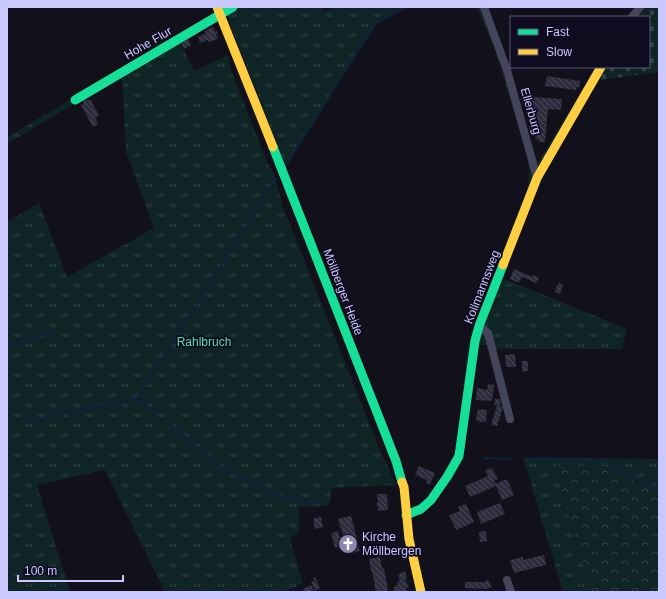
<svg xmlns="http://www.w3.org/2000/svg" width="666" height="599" font-family="Arial,sans-serif">
<style>
.grass{fill:url(#grass-tufts)}
.forest{fill:url(#forest-crowns)}
.cemetery{fill:url(#cemetery-stones)}
.lines{fill:none;stroke-linecap:round;stroke-linejoin:round}
.stream{stroke:#0c223e;stroke-width:2}
.building{fill:url(#building-back-hatch)}
.street{stroke:#44455b;stroke-width:8}
.fast{stroke:#16e098;stroke-width:9}
.slow{stroke:#ffcf43;stroke-width:9}
.labels{text-anchor:middle;stroke-width:3.5;stroke-linejoin:round;paint-order:stroke}
.street-label{font-size:12px;fill:#cbc8ff;stroke:#0e0c1e}
.park-label{font-size:12px;fill:#55deb3;stroke:#0e0c1e}
.poi-label{font-size:12px;fill:#cbc8ff;stroke:#0e0c1e;text-anchor:start}
</style>
<defs>
<pattern id="grass-tufts" width="24" height="20" patternUnits="userSpaceOnUse"><rect width="24" height="20" fill="#0f2424"/><path d="M3 7l-1-3M5 7V3M7 7l1-3M15 17l-1-3M17 17v-4M19 17l1-3" fill="none" stroke="#314245"/></pattern>
<pattern id="forest-crowns" width="20" height="18" patternUnits="userSpaceOnUse"><rect width="20" height="18" fill="#0f2424"/><path d="M2 6a3 3 0 1 1 6 0M12 15a3 3 0 1 1 6 0" fill="none" stroke="#314245"/></pattern>
<pattern id="cemetery-stones" width="16" height="16" patternUnits="userSpaceOnUse"><rect width="16" height="16" fill="#0f2424"/><path d="M2 7V4a2 2 0 0 1 4 0v3zM10 15v-3a2 2 0 0 1 4 0v3z" fill="#314245"/></pattern>
<pattern id="building-back-hatch" width="6" height="6" patternUnits="userSpaceOnUse"><rect width="6" height="6" fill="#2e2d3d"/><path d="M-1 5l2 2M0 0l6 6M5-1l2 2" fill="none" stroke="#4b4a5a"/></pattern>
</defs>
<rect width="100%" height="100%" fill="#12101a"/>
<g class="grass">
<polygon points="225,7 321,7 324,12 332,7 409,7 376,24 286,167 227,16"/>
<polygon points="477,7 485,7 503,51 537,161 539,161 596,67 542,178 502,278 627,329 622,349 490,349 489,344 480,345 462,461 458,470 450,481 455,454 469,341 528,186 529,172 527,155 496,53"/>
<polygon points="212,17 180,42 194,71 228,55 231,70 267,162 274,174 283,207 380,450 396,485 332,488 329,506 298,507 300,530 290,539 303,584 282,592 165,592 105,470 37,485 70,592 7,592 7,222 39,203 67,277 154,228 126,152 122,75 7,144 7,137"/>
<polygon points="523,457 659,459 659,495 605,466 555,466 591,592 563,592"/>
</g>
<polygon class="forest" points="555,466 605,466 659,495 659,592 591,592"/>
<polygon class="cemetery" points="645,7 659,7 659,72 601,80 598,78 605,67 649,67 649,17 636,17"/>
<g class="lines">
<g class="stream">
<polyline points="285,165 376,23 406,7"/>
<polyline points="7,345 54,331"/>
<polyline points="137,398 157,414"/>
<polyline points="166,421 224,469 274,494 300,500 321,503"/>
<polyline points="23,422 137,398 276,179"/>
<polyline points="7,425 10,424"/>
<polyline points="485,458 513,459"/>
<polyline points="529,458 606,462 659,489"/>
</g>
</g>
<g class="building">
<polygon points="212,27 214,28 215,32 217,31 218,34 216,35 218,39 209,42 208,40 200,43 198,37 205,34 205,31"/>
<polygon points="188,39 191,45 184,49 181,43"/>
<polygon points="547,76 580,81 579,88 576,87 576,90 545,86"/>
<polygon points="531,97 562,99 561,110 548,109 545,142 539,142 539,140 535,139 537,125 529,124 530,111 536,112 537,109 529,109"/>
<polygon points="86,99 88,101 90,99 99,115 95,118 98,124 93,127 81,105 84,103 83,101"/>
<polygon points="514,269 532,277 533,275 539,278 536,283 522,277 519,283 510,279"/>
<polygon points="558,283 563,285 560,294 555,292"/>
<polygon points="515,354 516,367 506,367 505,355"/>
<polygon points="522,361 528,361 528,371 522,372"/>
<polygon points="488,384 494,385 492,401 476,400 477,388 487,390"/>
<polygon points="495,399 501,399 500,406 494,405"/>
<polygon points="497,405 503,407 497,426 491,425"/>
<polygon points="478,409 487,410 486,422 476,421"/>
<polygon points="419,466 435,473 430,484 426,483 427,480 415,475"/>
<polygon points="492,468 498,479 494,481 496,484 507,479 514,495 502,500 496,486 470,497 465,486 488,476 485,470"/>
<polygon points="377,494 387,494 388,510 378,511 378,506 376,504 378,502"/>
<polygon points="500,503 505,514 481,524 477,512"/>
<polygon points="466,504 474,522 456,530 449,515 460,511 458,507"/>
<polygon points="351,516 360,551 348,554 345,544 335,548 331,533 338,531 340,539 344,538 338,519"/>
<polygon points="321,517 323,527 315,529 313,519"/>
<polygon points="486,531 487,541 480,542 479,532"/>
<polygon points="544,555 546,565 514,573 510,560 523,557 523,560"/>
<polygon points="380,557 382,569 384,568 388,590 386,592 376,592 372,571 371,571 369,559"/>
<polygon points="405,571 407,578 405,579 409,587 406,588 407,591 395,592 393,590 395,586 398,585 397,582 400,581 398,576 399,574"/>
<polygon points="315,577 320,588 315,591 311,582 315,581 313,578"/>
<polygon points="488,580 492,587 486,589 465,588 465,582 484,582"/>
<polygon points="311,585 314,592 304,592 303,589"/>
</g>
<g class="lines">
<g class="street">
<polyline points="484,7 507,70 537,178"/>
<polyline points="632,17 640,7"/>
<polyline points="479,326 488,333 510,419"/>
<polyline points="507,580 511,592"/>
</g>
<g class="fast">
<polyline points="75,100 233,7"/>
<polyline points="273,147 396,461 402,482"/>
<polyline points="406,515 421,509 431,500 447,477 459,456 475,341 479,326 503,265"/>
</g>
<g class="slow">
<polyline points="217,7 273,147"/>
<polyline points="503,265 537,178 601,67"/>
<polyline points="402,482 404,487 409,539 421,592"/>
</g>
</g>
<defs>
<symbol id="church-disc" viewBox="-11 -11 22 22"><circle r="9.5" fill="#8a88af" stroke="#0e0c1e"/><path d="M-1.2-6h2.4v3.5h3.3v2.4h-3.3V6h-2.4V-.1h-3.3v-2.4h3.3Z" fill="#fff"/></symbol>
</defs>
<g fill-rule="evenodd">
<use href="#church-disc" x="337" y="533" width="22" height="22"/>
</g>
<g class="labels">
<g class="street-label">
<text transform="translate(148 43) rotate(-30)" y="4">Hohe Flur</text>
<text transform="translate(531 111) rotate(74)" y="4">Ellerburg</text>
<text transform="translate(482 287) rotate(-69)" y="4">Kollmannsweg</text>
<text transform="translate(343 292) rotate(69)" y="4">Möllberger Heide</text>
</g>
<g class="park-label">
<text x="204" y="346">Rahlbruch</text>
</g>
<g class="poi-label">
<text x="362" y="541">Kirche<tspan x="362" dy="14">Möllbergen</tspan></text>
</g>
</g>
<rect width="666" height="599" fill="none" stroke="#cbc8ff" stroke-width="16"/>
<rect x="510" y="16" width="140" height="52" fill="#0e0c1e" stroke="#5a5778"/>
<rect x="518" y="29" width="20" height="6" fill="#16e098" stroke="#5a5778"/>
<text x="546" y="36" font-size="12" fill="#cbc8ff">Fast</text>
<rect x="518" y="49" width="20" height="6" fill="#ffcf43" stroke="#5a5778"/>
<text x="546" y="56" font-size="12" fill="#cbc8ff">Slow</text>
<path d="M18 575v6h105v-6" fill="none" stroke="#cbc8ff" stroke-width="2"/>
<text x="24" y="575" font-size="12" fill="#cbc8ff" stroke="#0e0c1e" stroke-width="3" paint-order="stroke">100 m</text>
</svg>
